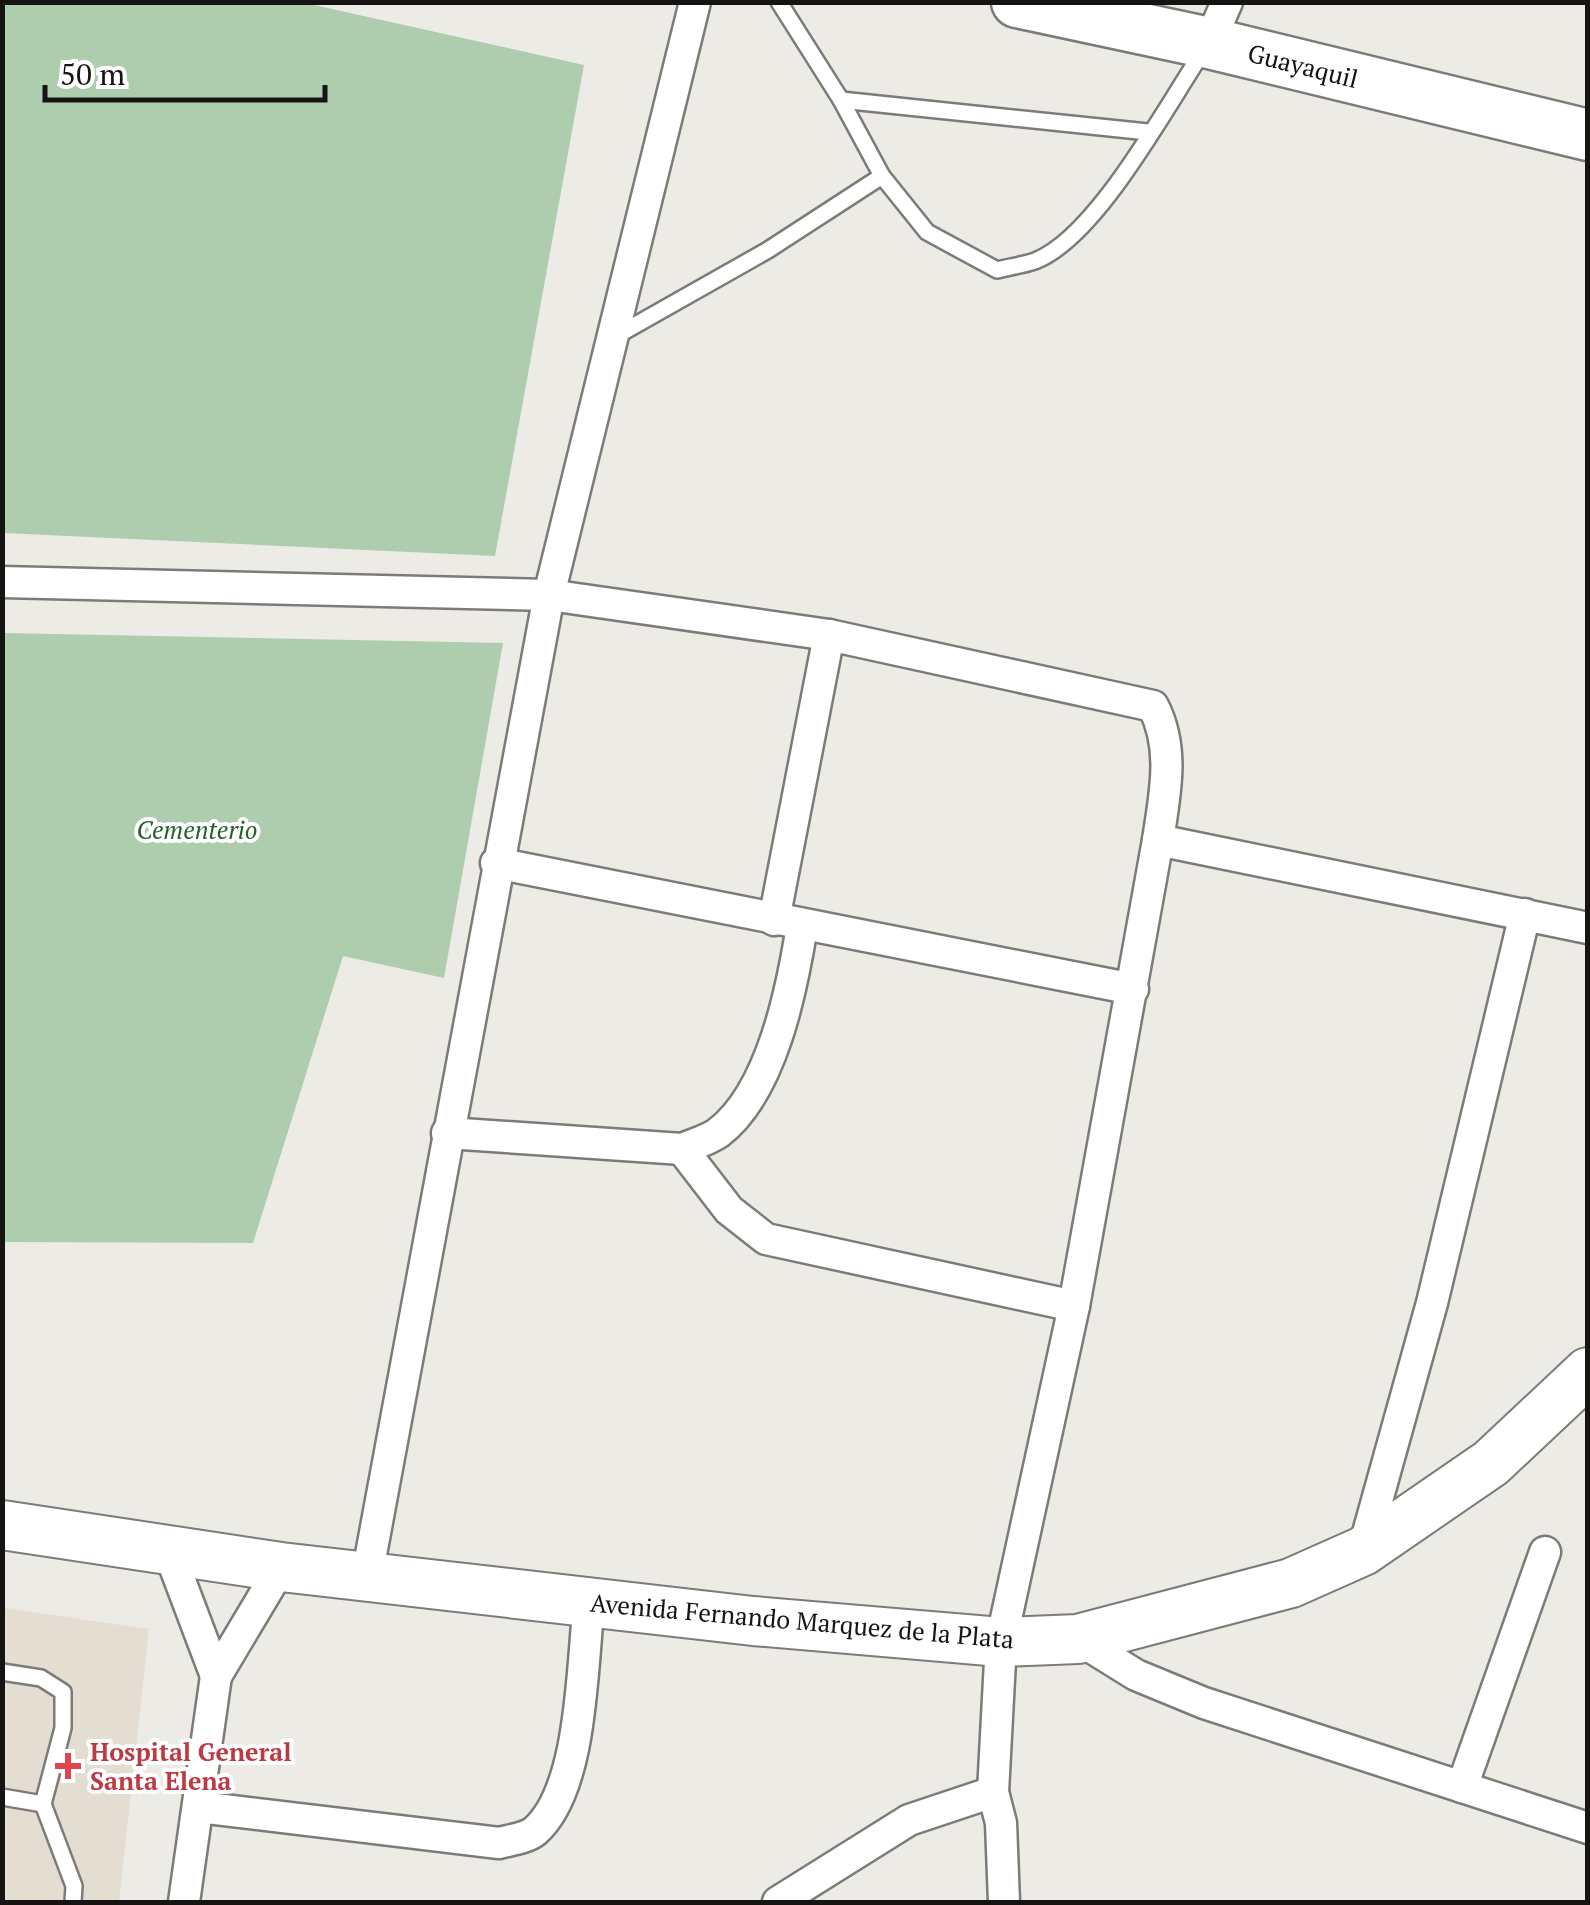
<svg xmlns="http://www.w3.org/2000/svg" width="1590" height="1905" font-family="'PT Serif',serif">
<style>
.built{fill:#e3ded1}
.green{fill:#aeccae}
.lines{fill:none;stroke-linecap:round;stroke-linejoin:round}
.service-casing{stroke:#7d7b77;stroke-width:20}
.minor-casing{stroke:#7d7b77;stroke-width:35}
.primary-casing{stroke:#7d7b77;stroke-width:52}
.trunk-casing{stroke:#7d7b77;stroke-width:55}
.service{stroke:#fff;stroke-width:15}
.minor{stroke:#fff;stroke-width:30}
.primary{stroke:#fff;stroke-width:48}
.trunk{stroke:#fff;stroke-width:50}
.health-dot{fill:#e0444e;stroke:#fff;stroke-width:4}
.labels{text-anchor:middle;stroke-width:8;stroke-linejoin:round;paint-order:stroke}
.street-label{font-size:25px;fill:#151412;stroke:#fff}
.park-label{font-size:25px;font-style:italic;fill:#23632a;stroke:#fff}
.health-label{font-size:25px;font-weight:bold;fill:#be3a42;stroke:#fff;text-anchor:start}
</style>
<rect width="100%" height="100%" fill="#edebe5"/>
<polygon class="built" points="3,1608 149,1629 119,1902 3,1902"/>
<g class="green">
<polygon points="3,2 305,3 584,65 495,556 3,533"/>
<polygon points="3,633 503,643 444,978 343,956 253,1243 3,1242"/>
</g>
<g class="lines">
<defs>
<g id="service">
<path d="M779,2L841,100L882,176L927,232L997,270C1009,267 1023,265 1035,261C1097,237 1166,106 1204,50"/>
<polyline points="841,100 1148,132"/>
<polyline points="616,336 768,250 882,176"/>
<polyline points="2,1672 41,1678 63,1692 63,1728 43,1804 2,1797"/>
<polyline points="43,1804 74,1886 73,1902"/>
</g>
<g id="minor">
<polyline points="1209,43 1227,2"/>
<path d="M2,582L549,595L829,635L1153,706C1175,748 1165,794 1158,840L1074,1306L1001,1642L993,1792L1001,1823L1004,1902"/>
<polyline points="1158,840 1588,928"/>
<polyline points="496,863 1133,989"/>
<polyline points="774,920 829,635"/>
<path d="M447,1133L682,1149C694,1144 708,1140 718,1133C772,1092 792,989 802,926"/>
<polyline points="682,1149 729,1210 766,1239 1074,1306"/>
<polyline points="168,1549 216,1676"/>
<polyline points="1363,1551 1432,1303 1525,914"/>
<polyline points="367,1576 549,595 695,2"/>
<polyline points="1078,1639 1136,1675 1204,1703 1588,1828"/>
<polyline points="1462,1787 1545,1552"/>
<path d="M199,1807L499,1843C510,1840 527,1838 535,1831C583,1789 582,1664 589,1602"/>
<polyline points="184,1902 216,1676 281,1567"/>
<polyline points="778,1902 909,1820 993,1792"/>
</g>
<polyline id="primary" points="2,1525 281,1567 753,1621 1001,1642 1078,1639 1291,1583 1363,1551 1491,1463 1588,1372"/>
<polyline id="trunk" points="1017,2 1209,43 1588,135"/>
</defs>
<use href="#service" class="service-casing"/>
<use href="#minor" class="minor-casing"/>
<use href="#primary" class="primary-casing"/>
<use href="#trunk" class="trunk-casing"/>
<use href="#service" class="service"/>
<use href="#minor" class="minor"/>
<use href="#primary" class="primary"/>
<use href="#trunk" class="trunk"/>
</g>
<path class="health-dot" d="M63 1751h10v10h10v10h-10v10h-10v-10h-10v-10h10z"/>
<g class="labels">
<g class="street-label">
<text transform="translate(1303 66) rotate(14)" y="9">Guayaquil</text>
<text transform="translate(802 1621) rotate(5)" y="9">Avenida Fernando Marquez de la Plata</text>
</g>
<g class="park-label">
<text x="197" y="839">Cementerio</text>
</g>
<g class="health-label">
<text x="90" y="1761">Hospital General<tspan x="90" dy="29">Santa Elena</tspan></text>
</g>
</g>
<rect width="1590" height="1905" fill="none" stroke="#151412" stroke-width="10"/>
<path d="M45 85v15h280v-15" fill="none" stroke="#151412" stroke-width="5"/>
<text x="60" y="85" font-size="30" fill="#151412" stroke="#ffffff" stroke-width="8" paint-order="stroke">50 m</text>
</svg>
